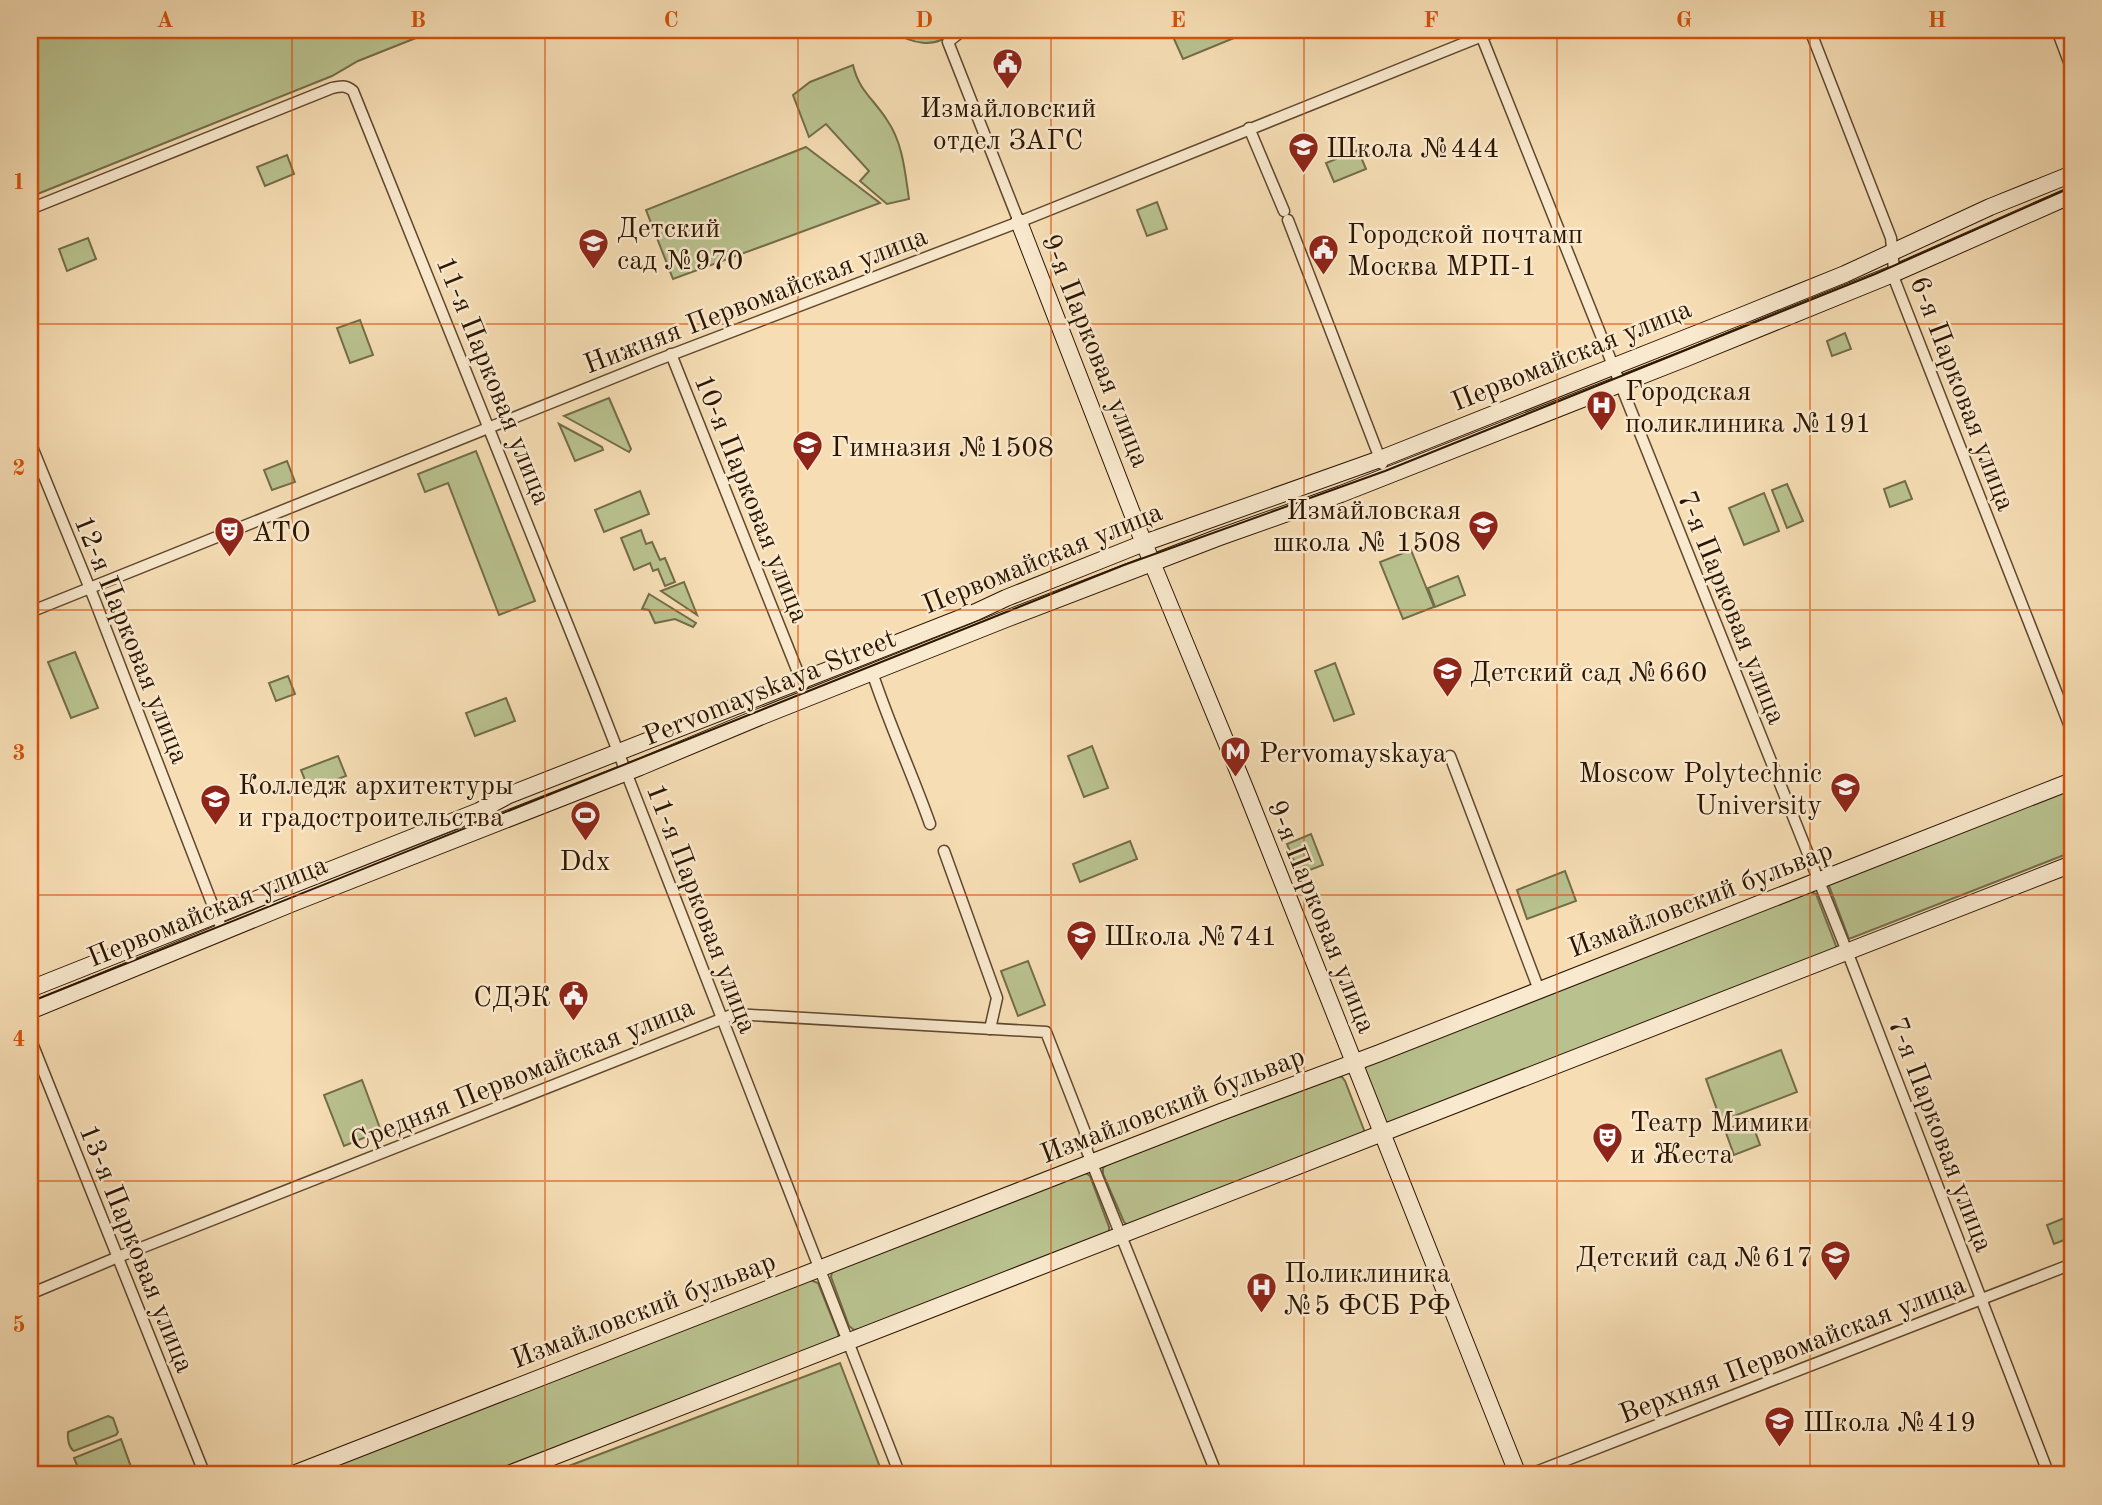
<svg xmlns="http://www.w3.org/2000/svg" width="2102" height="1505" font-family="'Old Standard TT',serif">
<style>
.green{fill:#b9c28f;stroke:#736c48;stroke-width:2}
.lines{fill:none;stroke-linecap:round;stroke-linejoin:round}
.street-casing{stroke:#5f472d;stroke-width:13}
.secondary-casing{stroke:#2d1500;stroke-width:18}
.street{stroke:#f9e9ce;stroke-width:10}
.secondary{stroke:#f9e9ce;stroke-width:16}
.tram{stroke:#2d1500;stroke-width:2}
.grid{fill:none;stroke:#d5520b;stroke-width:2;stroke-opacity:0.55}
.labels{text-anchor:middle;stroke-width:5;stroke-linejoin:round;paint-order:stroke}
.poi-label{font-size:28px;fill:#2d1500;stroke:#f9e9ce;text-anchor:start}
.street-label{font-size:28px;fill:#2d1500;stroke:#f9e9ce}
.neatline{fill:none;stroke:#d5520b;stroke-width:2.5}
.grid-label{font-size:23px;text-anchor:middle;font-weight:bold;fill:#d5520b}
</style>
<rect width="100%" height="100%" fill="#f6ddb4"/>
<filter id="stains"><feTurbulence type="fractalNoise" baseFrequency=".00286" numOctaves="4"/><feColorMatrix values="0 0 0 0 .2 0 0 0 0 .09 0 0 0 0 .02 0 0 0 .5 -.17"/></filter>
<radialGradient id="worn" r=".72"><stop offset=".6" stop-color="#630" stop-opacity="0"/><stop offset="1" stop-color="#630" stop-opacity=".3"/></radialGradient>
<g class="green">
<polygon points="30,30 436,30 358,61 332,76 30,197"/>
<path d="M890,30H954C936,51 910,43 890,30Z"/>
<polygon points="1170,30 1251,30 1251,31 1183,59"/>
<path d="M853,65C859,91 873,98 887,120C903,143 905,172 909,199L887,204L860,181L869,171L826,124L809,137L793,95L810,82Z"/>
<polygon points="806,147 880,203 673,279 646,210"/>
<polygon points="1358,150 1366,169 1334,182 1326,163"/>
<polygon points="287,155 294,174 265,186 257,167"/>
<polygon points="1157,202 1167,229 1147,236 1137,210"/>
<polygon points="88,238 96,259 67,271 59,249"/>
<polygon points="360,320 373,355 350,363 337,328"/>
<polygon points="1845,333 1851,349 1832,356 1827,341"/>
<polygon points="609,398 631,449 629,452 564,416"/>
<polygon points="559,424 602,447 603,450 575,461"/>
<polygon points="476,451 535,601 499,615 448,483 425,492 418,474"/>
<polygon points="287,461 295,482 272,490 264,470"/>
<polygon points="1905,481 1912,499 1890,507 1884,489"/>
<polygon points="1787,484 1803,521 1787,528 1772,490"/>
<polygon points="640,491 649,514 604,532 595,510"/>
<polygon points="1764,493 1779,531 1744,545 1729,508"/>
<polygon points="641,530 646,544 652,542 660,560 665,558 675,582 665,586 658,569 653,571 650,563 634,570 621,538"/>
<polygon points="1411,550 1434,607 1403,619 1380,562"/>
<polygon points="1458,576 1465,595 1435,607 1428,588"/>
<polygon points="684,582 697,615 661,591"/>
<polygon points="649,594 696,623 693,627 675,619 655,623 649,610 642,609"/>
<polygon points="75,652 98,708 71,718 48,662"/>
<polygon points="1335,663 1354,714 1334,721 1315,671"/>
<polygon points="288,676 295,694 276,701 269,683"/>
<polygon points="506,698 515,721 475,736 466,713"/>
<polygon points="1092,746 1108,788 1084,797 1068,756"/>
<polygon points="338,756 346,776 309,790 301,770"/>
<polygon points="2072,786 2072,852 1849,939 1828,883"/>
<polygon points="1311,834 1323,865 1299,874 1287,844"/>
<polygon points="1130,841 1137,859 1080,882 1073,864"/>
<polygon points="1565,871 1576,901 1527,919 1517,890"/>
<polygon points="1809,891 1816,894 1836,946 1835,951 1387,1126 1364,1069 1367,1065"/>
<polygon points="1028,961 1045,1005 1018,1016 1001,971"/>
<polygon points="1781,1050 1797,1092 1721,1121 1706,1079"/>
<polygon points="1335,1076 1342,1077 1345,1081 1364,1130 1363,1134 1128,1226 1124,1222 1103,1174 1103,1168 1107,1164"/>
<polygon points="362,1080 381,1131 344,1146 324,1095"/>
<polygon points="1751,1120 1760,1145 1734,1155 1725,1130"/>
<polygon points="1084,1172 1090,1176 1109,1227 1109,1232 860,1329 854,1330 849,1326 831,1277 832,1272"/>
<polygon points="2072,1215 2072,1237 2054,1244 2047,1225"/>
<polygon points="808,1279 818,1283 838,1333 839,1338 834,1342 491,1475 306,1475"/>
<polygon points="840,1363 883,1475 545,1475"/>
<path d="M108,1416L113,1418L118,1432L116,1435L74,1451C69,1448 67,1438 68,1432Z"/>
<polygon points="121,1439 131,1467 109,1475 81,1475 74,1458"/>
</g>
<g class="lines">
<defs>
<g id="street">
<polyline points="963,30 948,42 1019,222"/>
<polyline points="1479,30 1852,964 2049,1475"/>
<polyline points="1810,30 1891,238 1895,281 2072,732"/>
<polyline points="2057,30 2072,70"/>
<polyline points="1249,128 1284,211"/>
<path d="M30,209L332,88C341,86 346,85 353,91L594,690L900,1475"/>
<polyline points="1288,220 1382,464"/>
<polyline points="671,354 803,685"/>
<polyline points="30,442 95,601 223,932"/>
<polyline points="30,612 655,361 1019,222 1497,30"/>
<path d="M872,672C889,724 912,773 930,824"/>
<polyline points="1450,756 1539,990"/>
<polyline points="944,851 997,998 990,1029"/>
<polyline points="30,1038 205,1475"/>
<polyline points="30,1294 118,1257 734,1014 1046,1032 1085,1132 1087,1151 1217,1475"/>
<polyline points="1528,1475 2072,1264"/>
</g>
<g id="secondary">
<polyline points="1019,222 1139,531 1245,788 1518,1475"/>
<polyline points="30,989 479,811 509,795 976,612 1006,598 1144,543 1380,459 1736,318 1845,274 1990,207 2072,174"/>
<polyline points="30,1011 293,903 640,767 762,716 1006,619 1217,538 1341,494 1684,359 1893,274 2072,195"/>
<polyline points="291,1475 1221,1112 1377,1054 2072,781"/>
<polyline points="506,1475 2072,864"/>
</g>
</defs>
<use href="#street" class="street-casing"/>
<use href="#secondary" class="secondary-casing"/>
<use href="#street" class="street"/>
<use href="#secondary" class="secondary"/>
<polyline class="tram" points="30,1002 1124,565 1385,471 1875,274 2072,187"/>
</g>
<path class="grid" d="M292,30V1475M545,30V1475M798,30V1475M1051,30V1475M1304,30V1475M1557,30V1475M1810,30V1475M30,324H2072M30,610H2072M30,895H2072M30,1181H2072"/>
<defs>
<symbol id="civic-pin" viewBox="-11 -11 22 30"><path d="M0 17L-7.5 6A9.5 9.5 0 1 1 7.5 6Z" fill="#8f2418" stroke="#f9e9ce"/><path d="M-.6-6.5H3V-4.5H.6V-3L4-1V1h2V6H-6V1h2V-1L-.6-3ZM-1.2 2.5V6h2.4V2.5Z" fill="#fff"/></symbol>
<symbol id="school-pin" viewBox="-11 -11 22 30"><path d="M0 17L-7.5 6A9.5 9.5 0 1 1 7.5 6Z" fill="#8f2418" stroke="#f9e9ce"/><path d="M0-5L7-2L0 1L-7-2ZM-4 1L0 2.5L4 1V4Q0 6-4 4Z" fill="#fff"/></symbol>
<symbol id="hospital-pin" viewBox="-11 -11 22 30"><path d="M0 17L-7.5 6A9.5 9.5 0 1 1 7.5 6Z" fill="#8f2418" stroke="#f9e9ce"/><path d="M-5-5h3v3.5h4V-5h3V5h-3V1.5h-4V5h-3Z" fill="#fff"/></symbol>
<symbol id="theatre-pin" viewBox="-11 -11 22 30"><path d="M0 17L-7.5 6A9.5 9.5 0 1 1 7.5 6Z" fill="#8f2418" stroke="#f9e9ce"/><path d="M-5-5.5Q0-4 5-5.5V0Q5 5 0 6Q-5 5-5 0ZM-3.3-2.5H-1v1.5H-3.3ZM1-2.5H3.3v1.5H1ZM-2.8 1Q0 5.5 2.8 1Z" fill="#fff"/></symbol>
<symbol id="metro-pin" viewBox="-11 -11 22 30"><path d="M0 17L-7.5 6A9.5 9.5 0 1 1 7.5 6Z" fill="#8f2418" stroke="#f9e9ce"/><path d="M-5.5 5V-5H-3L0 0L3-5H5.5V5H3V-.5L0 4L-3-.5V5Z" fill="#fff"/></symbol>
<symbol id="university-pin" viewBox="-11 -11 22 30"><path d="M0 17L-7.5 6A9.5 9.5 0 1 1 7.5 6Z" fill="#8f2418" stroke="#f9e9ce"/><path d="M0-5L7-2L0 1L-7-2ZM-4 1L0 2.5L4 1V4Q0 6-4 4Z" fill="#fff"/></symbol>
<symbol id="stadium-pin" viewBox="-11 -11 22 30"><path d="M0 17L-7.5 6A9.5 9.5 0 1 1 7.5 6Z" fill="#8f2418" stroke="#f9e9ce"/><path d="M0-5a6.5 5 0 1 0 0 10a6.5 5 0 1 0 0-10ZM-3.5-1.8h7v3.6h-7Z" fill="#fff"/></symbol>
</defs>
<g fill-rule="evenodd">
<use href="#civic-pin" x="990" y="46" width="35" height="47"/>
<use href="#school-pin" x="1286" y="130" width="35" height="47"/>
<use href="#school-pin" x="576" y="226" width="35" height="47"/>
<use href="#civic-pin" x="1306" y="232" width="35" height="47"/>
<use href="#hospital-pin" x="1584" y="388" width="35" height="47"/>
<use href="#school-pin" x="790" y="428" width="35" height="47"/>
<use href="#school-pin" x="1466" y="508" width="35" height="47"/>
<use href="#theatre-pin" x="212" y="514" width="35" height="47"/>
<use href="#school-pin" x="1430" y="654" width="35" height="47"/>
<use href="#metro-pin" x="1218" y="734" width="35" height="47"/>
<use href="#university-pin" x="1828" y="770" width="35" height="47"/>
<use href="#university-pin" x="198" y="782" width="35" height="47"/>
<use href="#stadium-pin" x="568" y="798" width="35" height="47"/>
<use href="#school-pin" x="1064" y="918" width="35" height="47"/>
<use href="#civic-pin" x="556" y="978" width="35" height="47"/>
<use href="#theatre-pin" x="1590" y="1120" width="35" height="47"/>
<use href="#school-pin" x="1818" y="1238" width="35" height="47"/>
<use href="#hospital-pin" x="1244" y="1270" width="35" height="47"/>
<use href="#school-pin" x="1762" y="1404" width="35" height="47"/>
</g>
<g class="labels">
<g class="poi-label">
<text x="1008" y="117" text-anchor="middle">Измайловский<tspan x="1008" dy="32">отдел ЗАГС</tspan></text>
<text x="1326" y="157">Школа №444</text>
<text x="617" y="237">Детский<tspan x="617" dy="32">сад №970</tspan></text>
<text x="1347" y="243">Городской почтамп<tspan x="1347" dy="32">Москва МРП-1</tspan></text>
<text x="1625" y="400">Городская<tspan x="1625" dy="32">поликлиника №191</tspan></text>
<text x="831" y="456">Гимназия №1508</text>
<text x="1461" y="519" text-anchor="end">Измайловская<tspan x="1461" dy="32">школа № 1508</tspan></text>
<text x="252" y="541">АТО</text>
<text x="1470" y="681">Детский сад №660</text>
<text x="1259" y="762">Pervomayskaya</text>
<text x="1822" y="782" text-anchor="end">Moscow Polytechnic<tspan x="1822" dy="32">University</tspan></text>
<text x="238" y="794">Колледж архитектуры<tspan x="238" dy="32">и градостроительства</tspan></text>
<text x="585" y="870" text-anchor="middle">Ddx</text>
<text x="1104" y="945">Школа №741</text>
<text x="551" y="1006" text-anchor="end">СДЭК</text>
<text x="1630" y="1131">Театр Мимики<tspan x="1630" dy="32">и Жеста</tspan></text>
<text x="1813" y="1266" text-anchor="end">Детский сад №617</text>
<text x="1284" y="1282">Поликлиника<tspan x="1284" dy="32">№5 ФСБ РФ</tspan></text>
<text x="1803" y="1431">Школа №419</text>
</g>
<g class="street-label">
<text transform="translate(755 299) rotate(-21)" y="10">Нижняя Первомайская улица</text>
<text transform="translate(1097 350) rotate(68)" y="10">9-я Парковая улица</text>
<text transform="translate(1571 354) rotate(-22)" y="10">Первомайская улица</text>
<text transform="translate(495 380) rotate(68)" y="10">11-я Парковая улица</text>
<text transform="translate(1964 393) rotate(69)" y="10">6-я Парковая улица</text>
<text transform="translate(753 498) rotate(68)" y="10">10-я Парковая улица</text>
<text transform="translate(1042 557) rotate(-22)" y="10">Первомайская улица</text>
<text transform="translate(1733 607) rotate(68)" y="10">7-я Парковая улица</text>
<text transform="translate(133 639) rotate(68)" y="10">12-я Парковая улица</text>
<text transform="translate(769 686) rotate(-22)" y="10">Pervomayskaya Street</text>
<text transform="translate(1700 898) rotate(-21)" y="10">Измайловский бульвар</text>
<text transform="translate(703 908) rotate(69)" y="10">11-я Парковая улица</text>
<text transform="translate(207 910) rotate(-22)" y="10">Первомайская улица</text>
<text transform="translate(1323 916) rotate(68)" y="10">9-я Парковая улица</text>
<text transform="translate(522 1073) rotate(-22)" y="10">Средняя Первомайская улица</text>
<text transform="translate(1172 1104) rotate(-21)" y="10">Измайловский бульвар</text>
<text transform="translate(1942 1134) rotate(69)" y="10">7-я Парковая улица</text>
<text transform="translate(138 1248) rotate(68)" y="10">13-я Парковая улица</text>
<text transform="translate(643 1309) rotate(-21)" y="10">Измайловский бульвар</text>
<text transform="translate(1792 1348) rotate(-21)" y="10">Верхняя Первомайская улица</text>
</g>
</g>
<rect width="2102" height="1505" fill="none" stroke="#f6ddb4" stroke-width="77"/>
<rect x="38" y="38" width="2026" height="1428" class="neatline"/>
<g class="grid-label">
<text x="165" y="27">A</text>
<text x="418" y="27">B</text>
<text x="671" y="27">C</text>
<text x="924" y="27">D</text>
<text x="1178" y="27">E</text>
<text x="1431" y="27">F</text>
<text x="1684" y="27">G</text>
<text x="1937" y="27">H</text>
<text x="19" y="189">1</text>
<text x="19" y="475">2</text>
<text x="19" y="760">3</text>
<text x="19" y="1046">4</text>
<text x="19" y="1332">5</text>
</g>
<rect width="100%" height="100%" filter="url(#stains)"/>
<rect width="100%" height="100%" fill="url(#worn)"/>
</svg>
